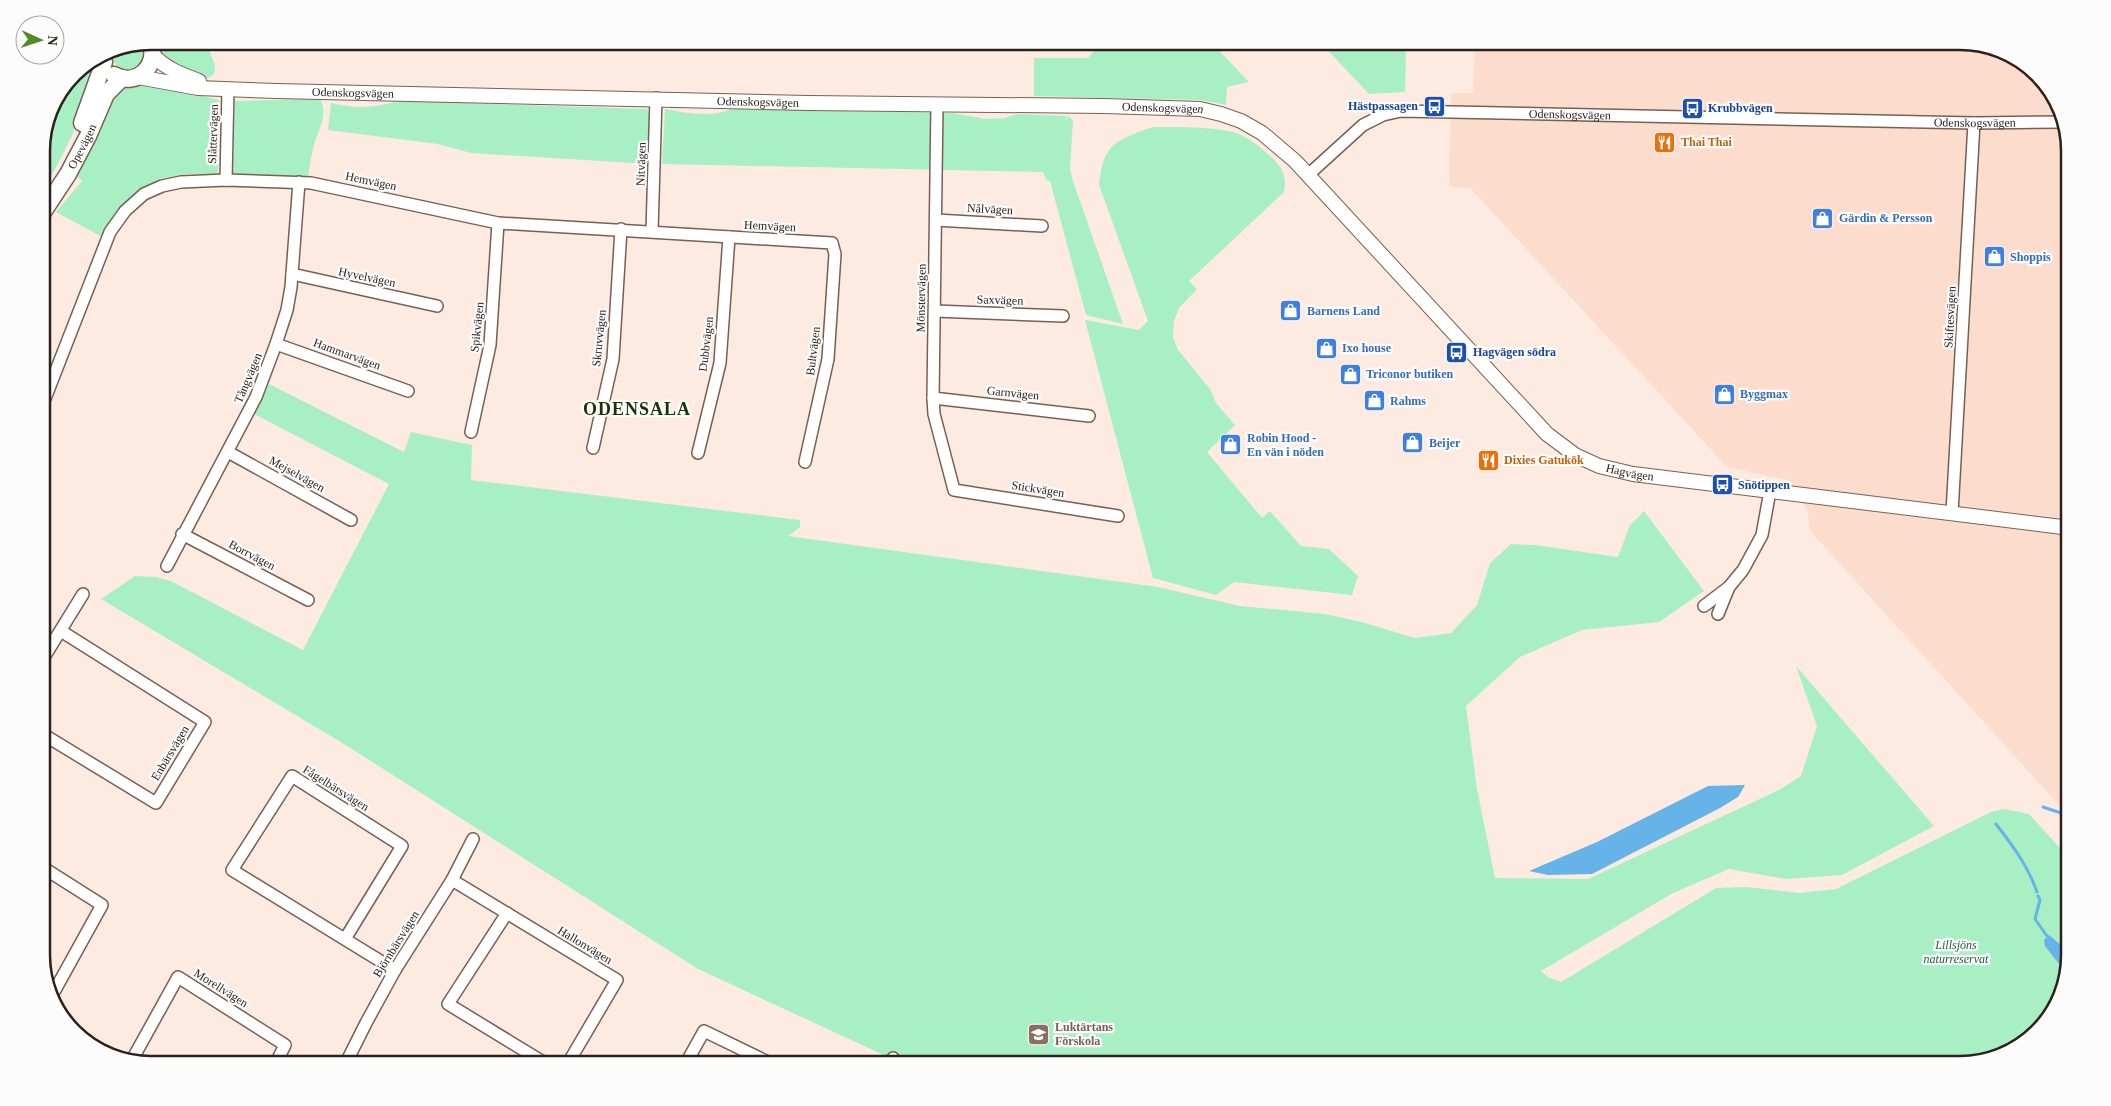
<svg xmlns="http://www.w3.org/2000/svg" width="2111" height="1106" font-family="'Times New Roman',serif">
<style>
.built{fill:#fcddcd}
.green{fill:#a9efc4}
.water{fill:#65b3e8}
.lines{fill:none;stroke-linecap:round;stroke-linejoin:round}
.stream{stroke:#65b3e8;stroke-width:3}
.minor-casing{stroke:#795f51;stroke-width:14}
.tertiary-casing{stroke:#795f51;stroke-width:16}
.secondary-casing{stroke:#795f51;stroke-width:19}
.minor{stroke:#fff;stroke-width:11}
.tertiary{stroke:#fff;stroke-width:14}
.secondary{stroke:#fff;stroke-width:16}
.labels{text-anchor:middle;stroke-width:4.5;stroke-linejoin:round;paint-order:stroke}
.street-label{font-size:12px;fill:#2d211c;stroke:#fcfcfc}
.transit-label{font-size:12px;font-weight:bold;fill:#164399;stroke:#fcfcfc;text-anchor:start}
.food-label{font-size:12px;font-weight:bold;fill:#c56008;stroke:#fcfcfc;text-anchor:start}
.shop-label{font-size:12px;font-weight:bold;fill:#366cbe;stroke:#fcfcfc;text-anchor:start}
.park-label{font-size:12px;font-style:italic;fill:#1f5d3d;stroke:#fcfcfc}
.education-label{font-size:12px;font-weight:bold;fill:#785e54;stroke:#fcfcfc;text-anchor:start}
.district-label{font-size:18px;font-weight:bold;letter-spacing:1px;fill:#1a3403;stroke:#fcfcfc}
.rim{fill:none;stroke:#2d211c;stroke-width:2.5}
</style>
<rect width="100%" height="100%" fill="#fdebe1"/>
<polygon class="built" points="1475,41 1960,41 2009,53 2051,90 2070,144 2070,817 1810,531 1807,510 1787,480 1727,467 1470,188 1449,187 1451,93 1473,93"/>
<g class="green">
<path d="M160,41H206L215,66L214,74L208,78C192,75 168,69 161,54C159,50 160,45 160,41Z"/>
<polygon points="1102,41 1210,41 1249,82 1227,87 1226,105 1200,100 1034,96 1034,58 1088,58"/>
<polygon points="1319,41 1406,41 1405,92 1369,94"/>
<path d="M142,43C153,65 128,81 113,61L112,49Z"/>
<path d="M96,58C90,103 65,154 41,193V144L50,108L73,73Z"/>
<polygon points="125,85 162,86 219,100 218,174 186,174 163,178 139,191 120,208 104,238 56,212 82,181 73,172 110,99"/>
<path d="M320,99C329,115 318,130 314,145C311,155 310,166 308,176H233L235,101Z"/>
<path d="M399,101L647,109L650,115L649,164L471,153L438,144L328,130L331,103C357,109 373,108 399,101Z"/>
<path d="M665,109C688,113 709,118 732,109L953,113L985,119L1004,118L1018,114L1066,116L1067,125V115L1073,120L1070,169L1073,181L1123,324L1086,315L1050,181L1046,180L1043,172L662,164Z"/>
<path d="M1153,127C1174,127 1223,126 1241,135C1252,140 1260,147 1269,155C1282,167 1287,174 1284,192L1189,281L1197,289L1179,308L1174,321L1173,337L1178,350L1210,389L1216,403L1235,425L1207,452L1262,518L1270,511L1301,546L1329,549L1358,576L1352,595L1234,582L1216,595L1153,578L1085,320L1139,330L1148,321L1099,185C1103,144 1115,140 1153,127Z"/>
<polygon points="269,384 404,452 411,432 472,445 471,480 800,520 800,527 788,536 1158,587 1240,606 1325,614 1362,622 1415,638 1451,633 1477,605 1490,563 1511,544 1535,545 1618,557 1630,525 1644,511 1704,591 1659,622 1582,630 1520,657 1466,706 1477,789 1495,878 1588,879 1779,790 1801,776 1817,726 1796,666 1934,826 1842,875 1786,879 1729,869 1673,893 1541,971 1548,977 1561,982 1716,888 1747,887 1799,893 1836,889 1991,812 2005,809 2029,814 2070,859 2070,955 2058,1004 2015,1050 1961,1065 905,1065 698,969 344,744 101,599 135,576 155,577 171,581 303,650 389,484 254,414"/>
</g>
<g class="water">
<polygon points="1745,785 1738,797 1720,808 1592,874 1548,875 1529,871 1597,842 1708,786"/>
<polygon points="2049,935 2070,953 2066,973 2045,946 2044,940"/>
</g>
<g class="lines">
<g class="stream">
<polyline points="2043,807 2070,816"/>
<path d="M1996,824C2013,846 2028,866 2037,892"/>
<polyline points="2038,896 2040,900 2035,919 2047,936"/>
</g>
<defs>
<g id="minor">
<polyline points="937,104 933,398 934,414 954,490 1118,516"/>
<path id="s1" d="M1308,175L1363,125L1383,115L1401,111L1974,123L2062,122"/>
<polyline points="226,180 228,89"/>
<polyline points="936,220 1042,226"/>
<polyline points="652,231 656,98"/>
<polyline points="292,274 437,306"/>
<polyline points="935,311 1063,316"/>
<polyline points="276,344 408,391"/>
<polyline points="933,398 1089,416"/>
<polyline points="41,409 110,232 125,211 144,194 162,186 181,182 226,180 311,183 498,223 832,243 835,254 828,359 805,462"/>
<polyline points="471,432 490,345 498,223"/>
<polyline points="593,448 613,359 621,229"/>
<polyline points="228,452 351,520"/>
<polyline points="698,453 720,363 729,237"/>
<polyline points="1952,513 1974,123"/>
<polyline points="182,534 308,600"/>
<polyline points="167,566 256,397 276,344 287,310 291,287 299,182"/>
<polyline points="1704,606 1729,587 1743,570 1762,535 1770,491"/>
<polyline points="1718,614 1729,587"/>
<polyline points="41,662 83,594"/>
<polyline points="41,733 156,803 205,722 61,631"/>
<polyline points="42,867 102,905 55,990 50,987"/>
<polyline points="452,880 617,980 567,1065"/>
<polyline points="507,913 448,1004 548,1065"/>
<polyline points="345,939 402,846 292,776 232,870 395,970"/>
<polyline points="132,1060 178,977 285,1045 275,1065"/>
<polyline points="345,1065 366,1023 395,970 452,880 473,839"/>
<polyline points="685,1065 704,1031 774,1065"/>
<polyline points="890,1065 893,1058"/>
</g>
<g id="tertiary">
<path d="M153,55C166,69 181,74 199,81"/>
<path id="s2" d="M138,77L198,88L276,91L808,103L1104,106L1200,109L1221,114L1241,121L1262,133L1295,161L1547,434L1575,455L1599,466L1633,474L2070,528"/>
</g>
<g id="secondary">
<path d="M114,75C137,88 160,65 150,41"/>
<polyline points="82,123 104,62"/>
<path id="s3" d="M41,215L68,174L88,136L106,94L122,78"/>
</g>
</defs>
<use href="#minor" class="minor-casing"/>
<use href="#tertiary" class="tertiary-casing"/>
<use href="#secondary" class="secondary-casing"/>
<use href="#minor" class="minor"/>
<use href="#tertiary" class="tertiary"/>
<use href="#secondary" class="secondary"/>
</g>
<defs>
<symbol id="bus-square" viewBox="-11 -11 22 22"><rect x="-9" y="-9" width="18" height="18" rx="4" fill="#1a4fb4" stroke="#fcfcfc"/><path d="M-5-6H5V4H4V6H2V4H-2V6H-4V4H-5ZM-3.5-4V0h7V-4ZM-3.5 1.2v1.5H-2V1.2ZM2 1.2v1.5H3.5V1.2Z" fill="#fff"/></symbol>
<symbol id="restaurant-square" viewBox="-11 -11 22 22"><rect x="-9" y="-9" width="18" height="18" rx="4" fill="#e8710a" stroke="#fcfcfc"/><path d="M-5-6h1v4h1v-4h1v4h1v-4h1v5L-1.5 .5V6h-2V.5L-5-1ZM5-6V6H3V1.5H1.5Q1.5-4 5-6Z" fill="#fff"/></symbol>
<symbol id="shop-square" viewBox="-11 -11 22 22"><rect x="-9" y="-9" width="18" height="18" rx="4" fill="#3f7fe0" stroke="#fcfcfc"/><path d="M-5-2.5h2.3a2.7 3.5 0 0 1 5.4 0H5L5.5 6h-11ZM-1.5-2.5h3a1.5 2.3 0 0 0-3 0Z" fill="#fff"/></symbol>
<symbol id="school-square" viewBox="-11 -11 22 22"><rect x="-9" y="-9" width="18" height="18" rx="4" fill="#8d6e63" stroke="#fcfcfc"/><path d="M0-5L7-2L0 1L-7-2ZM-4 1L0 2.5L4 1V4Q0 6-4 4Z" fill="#fff"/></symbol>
</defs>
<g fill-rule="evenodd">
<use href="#bus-square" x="1422" y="94" width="25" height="25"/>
<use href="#bus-square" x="1680" y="96" width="25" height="25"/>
<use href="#restaurant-square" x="1652" y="130" width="25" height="25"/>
<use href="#shop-square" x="1810" y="206" width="25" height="25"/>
<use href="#shop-square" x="1982" y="244" width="25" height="25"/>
<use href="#shop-square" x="1278" y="298" width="25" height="25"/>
<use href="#shop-square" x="1314" y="336" width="25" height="25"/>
<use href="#bus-square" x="1444" y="340" width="25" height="25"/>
<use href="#shop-square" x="1338" y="362" width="25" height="25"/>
<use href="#shop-square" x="1712" y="382" width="25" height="25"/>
<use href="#shop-square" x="1362" y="388" width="25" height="25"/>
<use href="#shop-square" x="1400" y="430" width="25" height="25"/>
<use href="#shop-square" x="1218" y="432" width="25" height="25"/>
<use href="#restaurant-square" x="1476" y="448" width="25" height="25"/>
<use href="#bus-square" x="1710" y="472" width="25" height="25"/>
<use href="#school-square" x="1026" y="1022" width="25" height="25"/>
</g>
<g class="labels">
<g class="street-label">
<text dy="4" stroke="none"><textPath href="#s2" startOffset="216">Odenskogsvägen</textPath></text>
<text dy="4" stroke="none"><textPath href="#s2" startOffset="621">Odenskogsvägen</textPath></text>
<text dy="4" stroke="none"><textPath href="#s2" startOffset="1026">Odenskogsvägen</textPath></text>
<text dy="4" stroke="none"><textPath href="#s1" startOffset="284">Odenskogsvägen</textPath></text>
<text dy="4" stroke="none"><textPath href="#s1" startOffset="689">Odenskogsvägen</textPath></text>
<text transform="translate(213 134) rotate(-88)" y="4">Slåttervägen</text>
<text dy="4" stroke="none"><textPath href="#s3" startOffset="80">Opevägen</textPath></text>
<text transform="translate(641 164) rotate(-88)" y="4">Nitvägen</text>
<text transform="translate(371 181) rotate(12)" y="4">Hemvägen</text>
<text transform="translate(990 209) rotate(3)" y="4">Nålvägen</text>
<text transform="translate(770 226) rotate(3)" y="4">Hemvägen</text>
<text transform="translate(367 277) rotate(12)" y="4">Hyvelvägen</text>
<text transform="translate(921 298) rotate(-89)" y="4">Mönstervägen</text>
<text transform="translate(1000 300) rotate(2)" y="4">Saxvägen</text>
<text transform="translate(1950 317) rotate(-87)" y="4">Skiftesvägen</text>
<text transform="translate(477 327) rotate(-84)" y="4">Spikvägen</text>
<text transform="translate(599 338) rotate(-84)" y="4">Skruvvägen</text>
<text transform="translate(706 344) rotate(-83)" y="4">Dubbvägen</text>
<text transform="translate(813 351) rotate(-83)" y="4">Bultvägen</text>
<text transform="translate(347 354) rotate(20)" y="4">Hammarvägen</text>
<text transform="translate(248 378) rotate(-67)" y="4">Tångvägen</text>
<text transform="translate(1013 393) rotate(6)" y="4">Garnvägen</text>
<text dy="4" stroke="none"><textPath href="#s2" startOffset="1638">Hagvägen</textPath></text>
<text transform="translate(297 474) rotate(29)" y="4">Mejselvägen</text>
<text transform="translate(1038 489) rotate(9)" y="4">Stickvägen</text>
<text transform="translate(252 555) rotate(28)" y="4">Borrvägen</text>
<text transform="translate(170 753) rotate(-59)" y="4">Enbärsvägen</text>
<text transform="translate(336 788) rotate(32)" y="4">Fågelbärsvägen</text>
<text transform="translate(396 944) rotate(-58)" y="4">Björnbärsvägen</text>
<text transform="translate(585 945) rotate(31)" y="4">Hallonvägen</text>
<text transform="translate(221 988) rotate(32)" y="4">Morellvägen</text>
</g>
<g class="transit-label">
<text x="1418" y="110" text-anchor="end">Hästpassagen</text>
<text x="1708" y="112">Krubbvägen</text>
<text x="1473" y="356">Hagvägen södra</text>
<text x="1738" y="489">Snötippen</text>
</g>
<g class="food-label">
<text x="1681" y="146">Thai Thai</text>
<text x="1504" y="464">Dixies Gatukök</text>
</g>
<g class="shop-label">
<text x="1839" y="222">Gärdin &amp; Persson</text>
<text x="2010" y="261">Shoppis</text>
<text x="1307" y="315">Barnens Land</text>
<text x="1342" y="352">Ixo house</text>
<text x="1366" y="378">Triconor butiken</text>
<text x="1740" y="398">Byggmax</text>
<text x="1390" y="405">Rahms</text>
<text x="1247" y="442">Robin Hood -<tspan x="1247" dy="14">En vän i nöden</tspan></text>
<text x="1429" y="447">Beijer</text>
</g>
<g class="park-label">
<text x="1956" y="949">Lillsjöns<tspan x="1956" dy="14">naturreservat</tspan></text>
</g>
<g class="education-label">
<text x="1055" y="1031">Luktärtans<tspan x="1055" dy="14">Förskola</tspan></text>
</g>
<g class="district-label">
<text x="637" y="415">ODENSALA</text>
</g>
</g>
<path d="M0 0H2111V1106H0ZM151 50H1960A101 101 0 0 1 2061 151V955A101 101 0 0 1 1960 1056H151A101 101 0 0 1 50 955V151A101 101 0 0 1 151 50Z" fill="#fcfcfc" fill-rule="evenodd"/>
<path class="rim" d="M151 50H1960A101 101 0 0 1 2061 151V955A101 101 0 0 1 1960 1056H151A101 101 0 0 1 50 955V151A101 101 0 0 1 151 50Z"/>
<g transform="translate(40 40) rotate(93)"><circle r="24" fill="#fcfcfc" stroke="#a9a4a2"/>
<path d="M0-4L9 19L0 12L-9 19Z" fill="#548b26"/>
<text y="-8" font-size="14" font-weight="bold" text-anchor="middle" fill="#2d211c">N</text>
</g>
</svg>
